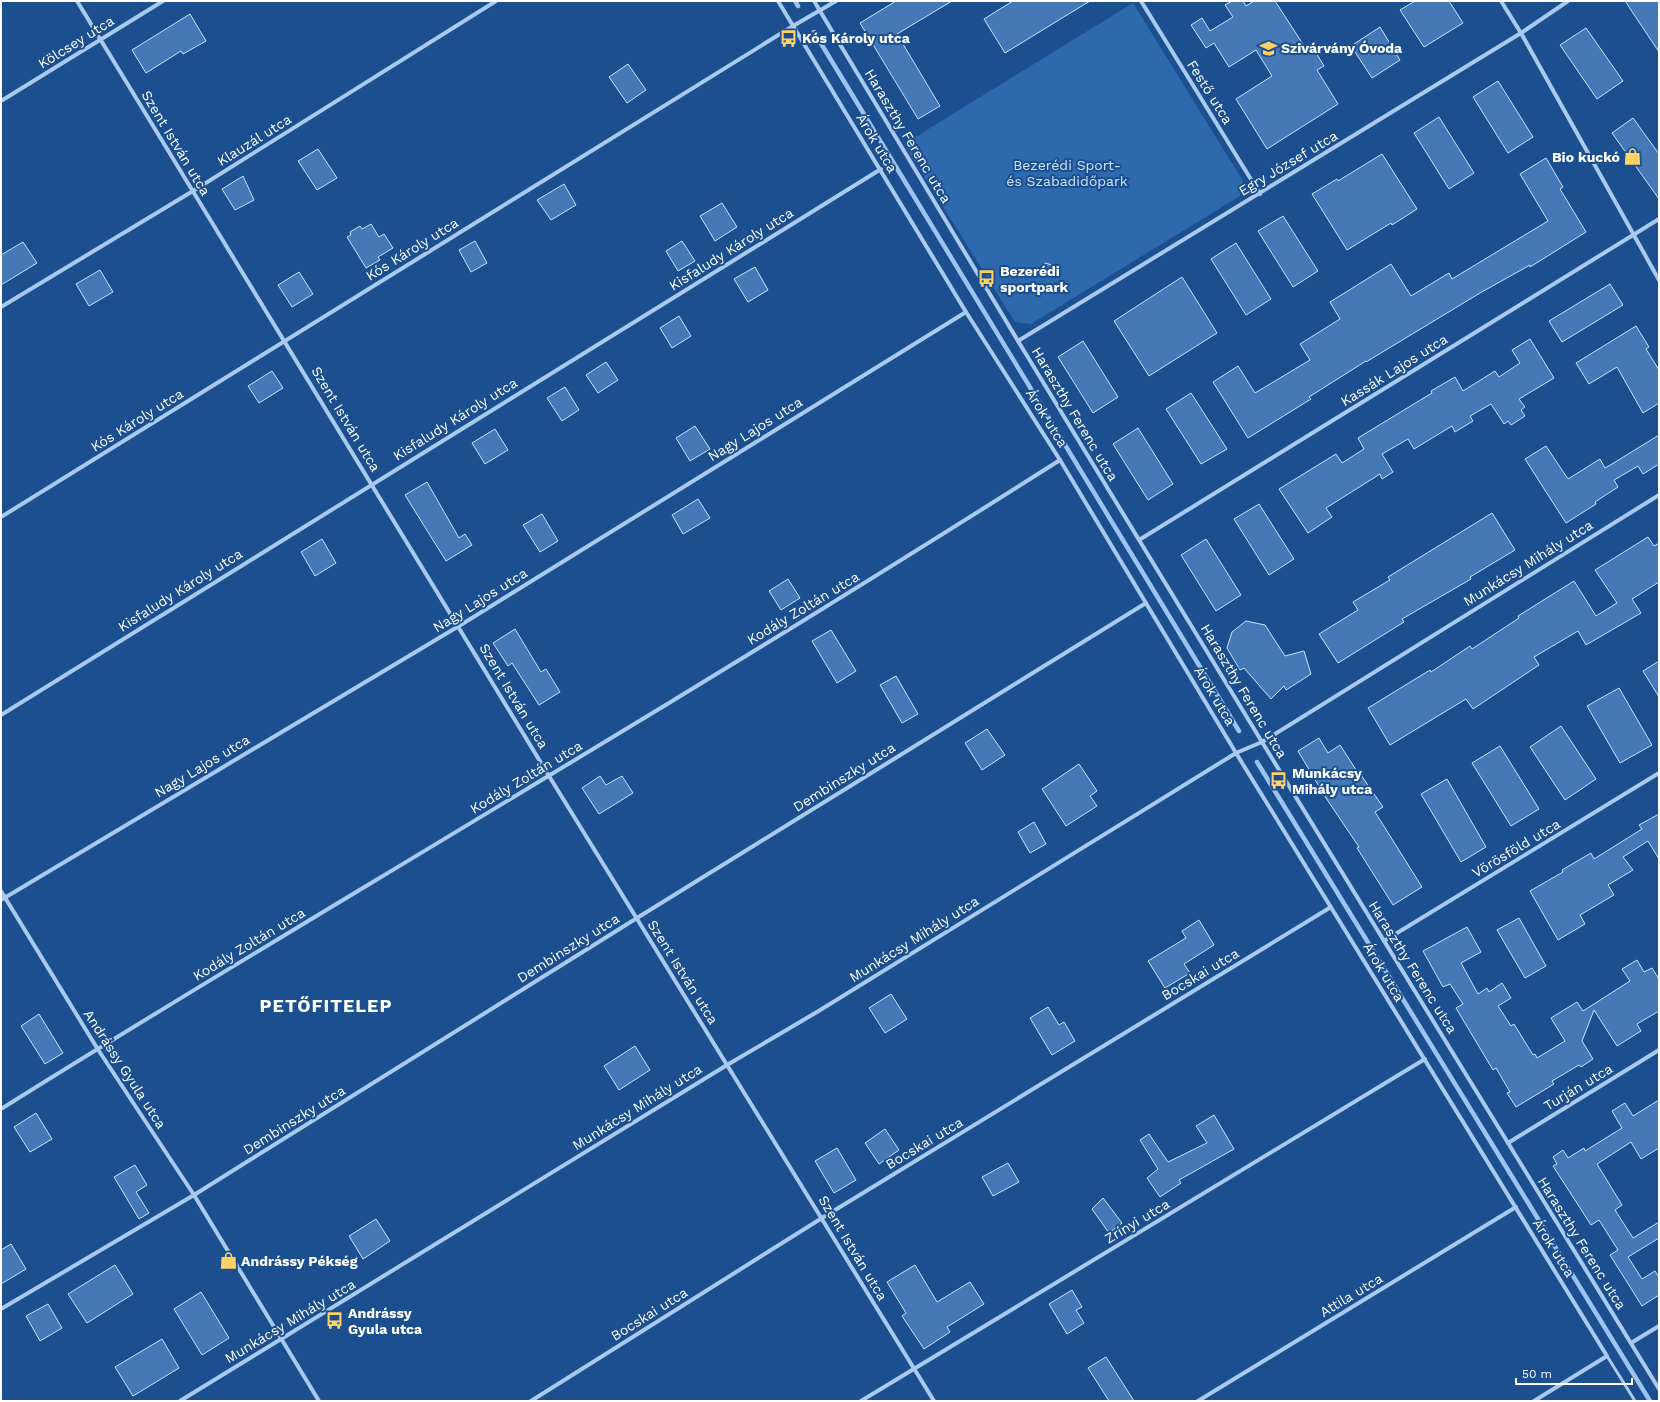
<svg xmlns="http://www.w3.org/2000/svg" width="1660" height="1402" font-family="'Work Sans',sans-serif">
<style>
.green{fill:#2e69ad}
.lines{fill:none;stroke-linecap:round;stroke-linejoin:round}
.stream{stroke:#9cc4f0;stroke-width:4.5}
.building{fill:#4478b7;stroke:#cfe3fa}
.service{stroke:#a9c9ee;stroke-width:3}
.minor{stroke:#a9c9ee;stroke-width:4}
.labels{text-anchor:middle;stroke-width:4;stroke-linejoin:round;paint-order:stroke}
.poi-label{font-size:14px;font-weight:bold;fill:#fff;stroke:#1b4f8f;text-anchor:start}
.street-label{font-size:14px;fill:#fff;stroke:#1b4f8f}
.park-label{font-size:14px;fill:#cfe3fa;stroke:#1b4f8f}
.district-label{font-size:18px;font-weight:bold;letter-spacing:1px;fill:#fff;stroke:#1b4f8f}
</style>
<rect width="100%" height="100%" fill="#1b4f8f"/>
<polygon class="green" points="1133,3 1243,181 1240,196 1031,324 1015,322 904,144"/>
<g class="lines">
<g class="stream">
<polyline points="795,1 798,6"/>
<polyline points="814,32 1239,731"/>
<polyline points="1257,762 1650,1401"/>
</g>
</g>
<g class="building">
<polygon points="896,1 952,1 897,34 940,106 918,119 860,23"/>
<polygon points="1013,1 1090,1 1005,53 984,19"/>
<polygon points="1232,1 1243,1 1246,6 1254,1 1275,1 1306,49 1312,46 1324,66 1317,70 1338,104 1267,149 1236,99 1272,76 1256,50 1229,67 1214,43 1206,48 1191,25 1202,18 1210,31 1233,17 1225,5"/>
<polygon points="1415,1 1449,1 1463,23 1424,47 1400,10"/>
<polygon points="1625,1 1659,1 1659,52"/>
<polygon points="190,14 206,41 183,54 181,51 146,73 132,50"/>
<polygon points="1380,27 1400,60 1372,78 1351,46"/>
<polygon points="1586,28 1623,81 1597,99 1560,45"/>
<polygon points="628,64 646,90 627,103 609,77"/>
<polygon points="1498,81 1533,137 1508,153 1473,97"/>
<polygon points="1439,117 1474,173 1449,189 1414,133"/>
<polygon points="1633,118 1659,154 1659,199 1612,133"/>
<polygon points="318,149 337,178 317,190 298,161"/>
<polygon points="1382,154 1417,209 1392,225 1391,223 1347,250 1312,194 1337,179 1338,181"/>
<polygon points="1546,158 1563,187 1560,189 1586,232 1530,267 1530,265 1480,293 1366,362 1366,361 1309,397 1311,399 1248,438 1213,382 1238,366 1255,393 1310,360 1300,344 1340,319 1330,302 1391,264 1411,296 1449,273 1452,279 1548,221 1520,174"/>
<polygon points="243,176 254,200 235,210 222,189"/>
<polygon points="564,184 576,205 551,220 537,200"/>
<polygon points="722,203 737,227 715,241 700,216"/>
<polygon points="1283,216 1318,271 1293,287 1258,231"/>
<polygon points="371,224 379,237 384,234 393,248 378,257 380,260 366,268 347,237 351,235 350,232 360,226 362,229"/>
<polygon points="475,241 487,263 471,272 459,250"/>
<polygon points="682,241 695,261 678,271 666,251"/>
<polygon points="23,242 37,263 1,285 1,255"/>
<polygon points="1236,243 1271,299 1246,315 1211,259"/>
<polygon points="1045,263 1052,265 1054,277 1043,274 1041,269"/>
<polygon points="755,267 768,290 748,302 734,279"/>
<polygon points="100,270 113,292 89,306 76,284"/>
<polygon points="299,272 313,294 292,307 278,285"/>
<polygon points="1182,277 1217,333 1149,376 1114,321"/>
<polygon points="1610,284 1623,305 1562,342 1549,321"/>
<polygon points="679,316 691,336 672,348 660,328"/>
<polygon points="1636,326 1649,347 1646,349 1659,370 1659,403 1643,413 1617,367 1589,384 1576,363"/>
<polygon points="1530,339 1554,378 1519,399 1525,407 1521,410 1525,416 1511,425 1508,421 1504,424 1491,404 1470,416 1473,421 1455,432 1452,426 1414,449 1408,439 1382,454 1393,472 1382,479 1380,474 1326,508 1332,517 1308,533 1279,489 1336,454 1342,463 1364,449 1358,438 1432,393 1431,391 1455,377 1463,391 1495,371 1499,377 1520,363 1512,350"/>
<polygon points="1083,341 1118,397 1093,413 1058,357"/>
<polygon points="606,362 618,380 598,393 586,375"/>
<polygon points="272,371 283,388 259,403 248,386"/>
<polygon points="565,387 579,410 562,421 547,398"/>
<polygon points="1191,393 1227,449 1201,464 1166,409"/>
<polygon points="695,426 710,449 690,461 676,438"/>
<polygon points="1138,428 1173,484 1148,500 1113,444"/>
<polygon points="495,429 508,450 485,464 472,443"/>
<polygon points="1659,435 1659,464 1643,474 1638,466 1614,480 1618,487 1595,502 1596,504 1566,523 1525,459 1546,446 1568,479 1600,459 1605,468 1612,464"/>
<polygon points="427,482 459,538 465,534 472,545 446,561 405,495"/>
<polygon points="698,499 710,518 683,534 672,515"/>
<polygon points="1259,504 1294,559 1269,575 1234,519"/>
<polygon points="1492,513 1515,550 1470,577 1471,579 1402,619 1404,622 1338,663 1319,634 1358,610 1353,602 1390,580 1388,577"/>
<polygon points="542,514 558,541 540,552 523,525"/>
<polygon points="1648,537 1654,546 1659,543 1659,582 1632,599 1641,613 1586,645 1578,631 1534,657 1539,665 1473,709 1466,699 1390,745 1368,708 1430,670 1431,672 1470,646 1472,649 1519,618 1518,616 1574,581 1596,616 1617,603 1595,570"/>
<polygon points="322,539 336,563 315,576 301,552"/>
<polygon points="1206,539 1241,595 1216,611 1181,555"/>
<polygon points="788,579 800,598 781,610 769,591"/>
<polygon points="1246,621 1265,625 1285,656 1304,651 1311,674 1286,690 1284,686 1271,699 1244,668 1240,670 1227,648 1232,632"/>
<polygon points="515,629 541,672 546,669 560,692 539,705 512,663 508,666 493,643"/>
<polygon points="831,630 856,671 837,683 812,641"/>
<polygon points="1659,661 1659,697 1643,671"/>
<polygon points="896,676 918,714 902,723 880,685"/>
<polygon points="1619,688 1652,745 1620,763 1587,706"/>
<polygon points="1561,726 1596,779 1565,800 1530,747"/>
<polygon points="987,729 1005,755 982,770 965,743"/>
<polygon points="1319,738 1328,753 1340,745 1360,776 1361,775 1383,807 1375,812 1422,887 1393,905 1357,848 1359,847 1326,798 1298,751"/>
<polygon points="1500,746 1539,809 1511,826 1472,763"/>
<polygon points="1079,764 1097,791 1090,796 1097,806 1066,826 1042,789"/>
<polygon points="600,776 606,785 622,776 633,793 599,814 582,788"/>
<polygon points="1447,779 1486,847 1461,862 1421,794"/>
<polygon points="1659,814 1659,859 1648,841 1623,857 1633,870 1608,885 1614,895 1580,915 1585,924 1558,940 1530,891 1563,872 1562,870 1591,853 1594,859 1642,829 1639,825"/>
<polygon points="1034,822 1046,844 1030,853 1018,832"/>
<polygon points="1519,918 1546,966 1525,978 1497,930"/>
<polygon points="1199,920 1214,945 1184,964 1190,973 1165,988 1148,961 1186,938 1182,931"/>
<polygon points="1467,927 1481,952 1461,963 1478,994 1487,988 1489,992 1502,983 1511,998 1498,1006 1511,1026 1514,1024 1533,1055 1535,1054 1537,1058 1565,1041 1551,1018 1577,1002 1583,1011 1630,981 1622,969 1637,960 1644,972 1652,968 1659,979 1659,1011 1637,1024 1641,1031 1617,1046 1594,1010 1582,1041 1593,1059 1581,1067 1579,1065 1552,1081 1554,1084 1516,1107 1507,1093 1510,1092 1496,1068 1493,1070 1456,1008 1463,1004 1450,984 1443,987 1423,951"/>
<polygon points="891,994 907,1019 885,1033 869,1008"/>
<polygon points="1048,1007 1059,1025 1064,1022 1075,1041 1052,1055 1030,1018"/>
<polygon points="39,1014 63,1053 45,1064 21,1026"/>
<polygon points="635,1046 650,1070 619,1090 604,1066"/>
<polygon points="1659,1100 1659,1148 1641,1159 1631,1142 1597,1164 1622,1205 1615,1210 1633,1238 1659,1222 1659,1238 1628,1257 1642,1279 1655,1271 1659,1277 1659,1295 1642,1306 1610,1255 1618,1250 1599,1220 1591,1225 1553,1166 1557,1164 1553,1157 1563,1150 1568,1158 1584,1148 1585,1151 1622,1128 1612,1111 1625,1103 1633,1116"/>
<polygon points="36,1113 52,1139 30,1152 14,1127"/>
<polygon points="1214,1115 1234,1149 1179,1180 1181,1183 1160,1197 1147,1178 1158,1169 1140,1140 1149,1134 1168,1162 1207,1143 1196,1126"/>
<polygon points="885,1129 899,1150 879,1164 865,1143"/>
<polygon points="837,1148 856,1180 834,1193 815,1161"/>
<polygon points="1008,1163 1019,1182 993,1196 982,1177"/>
<polygon points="135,1165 147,1185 136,1192 149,1213 139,1219 114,1177"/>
<polygon points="1103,1198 1122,1223 1109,1233 1092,1209"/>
<polygon points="376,1219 390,1241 363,1259 349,1236"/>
<polygon points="11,1244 26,1269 1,1284 1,1250"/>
<polygon points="115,1265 133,1294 87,1323 68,1294"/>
<polygon points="915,1265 937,1302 970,1282 984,1304 947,1327 950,1332 924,1349 902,1316 906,1313 887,1282"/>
<polygon points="1072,1290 1082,1307 1076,1310 1084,1323 1067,1334 1049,1304"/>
<polygon points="201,1292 229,1338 202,1355 174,1309"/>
<polygon points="48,1304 62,1328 40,1341 26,1316"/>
<polygon points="162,1339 179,1368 133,1396 115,1367"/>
<polygon points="1106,1357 1134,1401 1109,1401 1088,1368"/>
</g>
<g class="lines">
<polyline class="service" points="1607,1356 1635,1401"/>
<g class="minor">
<polyline points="77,1 549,776 934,1401"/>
<polyline points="778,1 966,312 1060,460 1236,753 1607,1356 1534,1401"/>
<polyline points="814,1 1018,341 1262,742 1659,1389"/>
<polyline points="1141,1 1260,194"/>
<polyline points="1501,1 1521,33 1659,280"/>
<polyline points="1,101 163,1"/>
<polyline points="1,307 193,191 496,1"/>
<polyline points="1018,341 1521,33 1568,1"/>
<polyline points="1,517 793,26 836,1"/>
<polyline points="1139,540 1659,219"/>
<polyline points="1,715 881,169"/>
<polyline points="1,891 97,1048 194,1195 319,1401"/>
<polyline points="1,900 459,626 966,312"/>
<polyline points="1384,941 1659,773"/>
<path d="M1,1109C181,996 364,888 545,778C718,674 890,568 1060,460"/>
<polyline points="1508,1143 1659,1050"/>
<polyline points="1,1309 194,1195 637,918 1146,603"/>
<polyline points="1631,1343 1659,1326"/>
<polyline points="180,1401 727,1065 817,1012 1236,753 1262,742 1659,495"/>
<polyline points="531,1401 822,1218 1331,907"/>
<polyline points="861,1401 1425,1059"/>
<polyline points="1198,1401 1516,1207"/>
</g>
</g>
<defs>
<symbol id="bus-bare" viewBox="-9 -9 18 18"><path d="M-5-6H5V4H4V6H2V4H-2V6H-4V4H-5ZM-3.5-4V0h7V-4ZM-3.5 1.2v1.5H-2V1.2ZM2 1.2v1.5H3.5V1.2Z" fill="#ffd166" stroke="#1b4f8f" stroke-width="2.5" paint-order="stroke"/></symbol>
<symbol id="school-bare" viewBox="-9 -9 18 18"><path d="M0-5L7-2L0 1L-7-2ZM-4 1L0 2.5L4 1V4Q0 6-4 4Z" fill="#ffd166" stroke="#1b4f8f" stroke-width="2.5" paint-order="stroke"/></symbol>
<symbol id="shop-bare" viewBox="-9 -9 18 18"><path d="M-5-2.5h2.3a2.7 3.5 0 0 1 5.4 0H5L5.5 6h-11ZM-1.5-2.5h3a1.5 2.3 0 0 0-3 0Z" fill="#ffd166" stroke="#1b4f8f" stroke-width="2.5" paint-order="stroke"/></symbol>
</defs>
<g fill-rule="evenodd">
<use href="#bus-bare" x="776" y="26" width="25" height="25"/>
<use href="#school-bare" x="1256" y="36" width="25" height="25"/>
<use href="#shop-bare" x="1620" y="144" width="25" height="25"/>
<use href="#bus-bare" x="974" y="266" width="25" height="25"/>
<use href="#bus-bare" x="1266" y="768" width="25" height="25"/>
<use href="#shop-bare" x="216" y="1248" width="25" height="25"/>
<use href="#bus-bare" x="322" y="1308" width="25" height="25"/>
</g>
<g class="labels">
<g class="poi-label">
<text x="802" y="43">Kós Károly utca</text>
<text x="1281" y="53">Szivárvány Óvoda</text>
<text x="1620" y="162" text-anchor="end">Bio kuckó</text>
<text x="1000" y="276">Bezerédi<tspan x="1000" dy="16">sportpark</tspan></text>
<text x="1292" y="778">Munkácsy<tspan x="1292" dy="16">Mihály utca</tspan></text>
<text x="241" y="1266">Andrássy Pékség</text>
<text x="348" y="1318">Andrássy<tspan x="348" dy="16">Gyula utca</tspan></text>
</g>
<g class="street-label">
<text transform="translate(76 42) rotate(-32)" y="5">Kölcsey utca</text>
<text transform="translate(1210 92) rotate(58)" y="5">Festő utca</text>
<text transform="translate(908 136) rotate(59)" y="5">Haraszthy Ferenc utca</text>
<text transform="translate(254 140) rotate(-32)" y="5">Klauzál utca</text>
<text transform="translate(176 143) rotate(59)" y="5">Szent István utca</text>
<text transform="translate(877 143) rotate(59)" y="5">Árok utca</text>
<text transform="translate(1288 163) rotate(-31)" y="5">Egry József utca</text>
<text transform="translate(412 249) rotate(-32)" y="5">Kós Károly utca</text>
<text transform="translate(731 249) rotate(-32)" y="5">Kisfaludy Károly utca</text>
<text transform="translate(1394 370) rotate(-32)" y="5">Kassák Lajos utca</text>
<text transform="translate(1075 414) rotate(59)" y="5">Haraszthy Ferenc utca</text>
<text transform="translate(1047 418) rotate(58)" y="5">Árok utca</text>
<text transform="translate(346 419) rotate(59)" y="5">Szent István utca</text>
<text transform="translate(455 419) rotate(-32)" y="5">Kisfaludy Károly utca</text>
<text transform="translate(137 420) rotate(-32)" y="5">Kós Károly utca</text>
<text transform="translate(755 429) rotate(-32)" y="5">Nagy Lajos utca</text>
<text transform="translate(1528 563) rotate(-32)" y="5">Munkácsy Mihály utca</text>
<text transform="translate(180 590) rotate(-32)" y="5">Kisfaludy Károly utca</text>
<text transform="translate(480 600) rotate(-32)" y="5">Nagy Lajos utca</text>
<text transform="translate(803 608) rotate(-31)" y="5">Kodály Zoltán utca</text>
<text transform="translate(1244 691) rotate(59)" y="5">Haraszthy Ferenc utca</text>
<text transform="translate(514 696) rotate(59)" y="5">Szent István utca</text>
<text transform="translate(1215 696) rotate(59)" y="5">Árok utca</text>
<text transform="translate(202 766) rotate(-31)" y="5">Nagy Lajos utca</text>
<text transform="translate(526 777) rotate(-31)" y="5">Kodály Zoltán utca</text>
<text transform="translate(844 777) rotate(-32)" y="5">Dembinszky utca</text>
<text transform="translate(1516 848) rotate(-31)" y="5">Vörösföld utca</text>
<text transform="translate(914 939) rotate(-32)" y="5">Munkácsy Mihály utca</text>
<text transform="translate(249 944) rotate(-31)" y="5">Kodály Zoltán utca</text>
<text transform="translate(568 948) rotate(-32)" y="5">Dembinszky utca</text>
<text transform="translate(1413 967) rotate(58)" y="5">Haraszthy Ferenc utca</text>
<text transform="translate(683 972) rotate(58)" y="5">Szent István utca</text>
<text transform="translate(1384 972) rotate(59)" y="5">Árok utca</text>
<text transform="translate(1200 974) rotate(-31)" y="5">Bocskai utca</text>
<text transform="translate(125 1069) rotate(57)" y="5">Andrássy Gyula utca</text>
<text transform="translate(1578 1087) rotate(-31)" y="5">Turján utca</text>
<text transform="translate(637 1107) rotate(-32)" y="5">Munkácsy Mihály utca</text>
<text transform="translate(294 1120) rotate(-32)" y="5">Dembinszky utca</text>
<text transform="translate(924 1143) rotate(-31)" y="5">Bocskai utca</text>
<text transform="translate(1137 1221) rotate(-31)" y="5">Zrínyi utca</text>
<text transform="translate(1582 1243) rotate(58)" y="5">Haraszthy Ferenc utca</text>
<text transform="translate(853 1248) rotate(59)" y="5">Szent István utca</text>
<text transform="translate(1554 1248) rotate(58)" y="5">Árok utca</text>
<text transform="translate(1351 1295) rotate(-31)" y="5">Attila utca</text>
<text transform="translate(649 1314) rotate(-32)" y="5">Bocskai utca</text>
<text transform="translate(290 1321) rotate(-31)" y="5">Munkácsy Mihály utca</text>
</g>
<g class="park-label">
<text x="1067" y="170">Bezerédi Sport-<tspan x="1067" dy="16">és Szabadidőpark</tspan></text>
</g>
<g class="district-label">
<text x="326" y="1012">PETŐFITELEP</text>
</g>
</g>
<rect width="1660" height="1402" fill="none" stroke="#ffffff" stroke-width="4"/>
<path d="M1516 1378v6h116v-6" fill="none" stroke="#ffffff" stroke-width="2"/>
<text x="1522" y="1378" font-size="12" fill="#ffffff" stroke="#1b4f8f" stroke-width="3" paint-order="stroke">50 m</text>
</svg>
